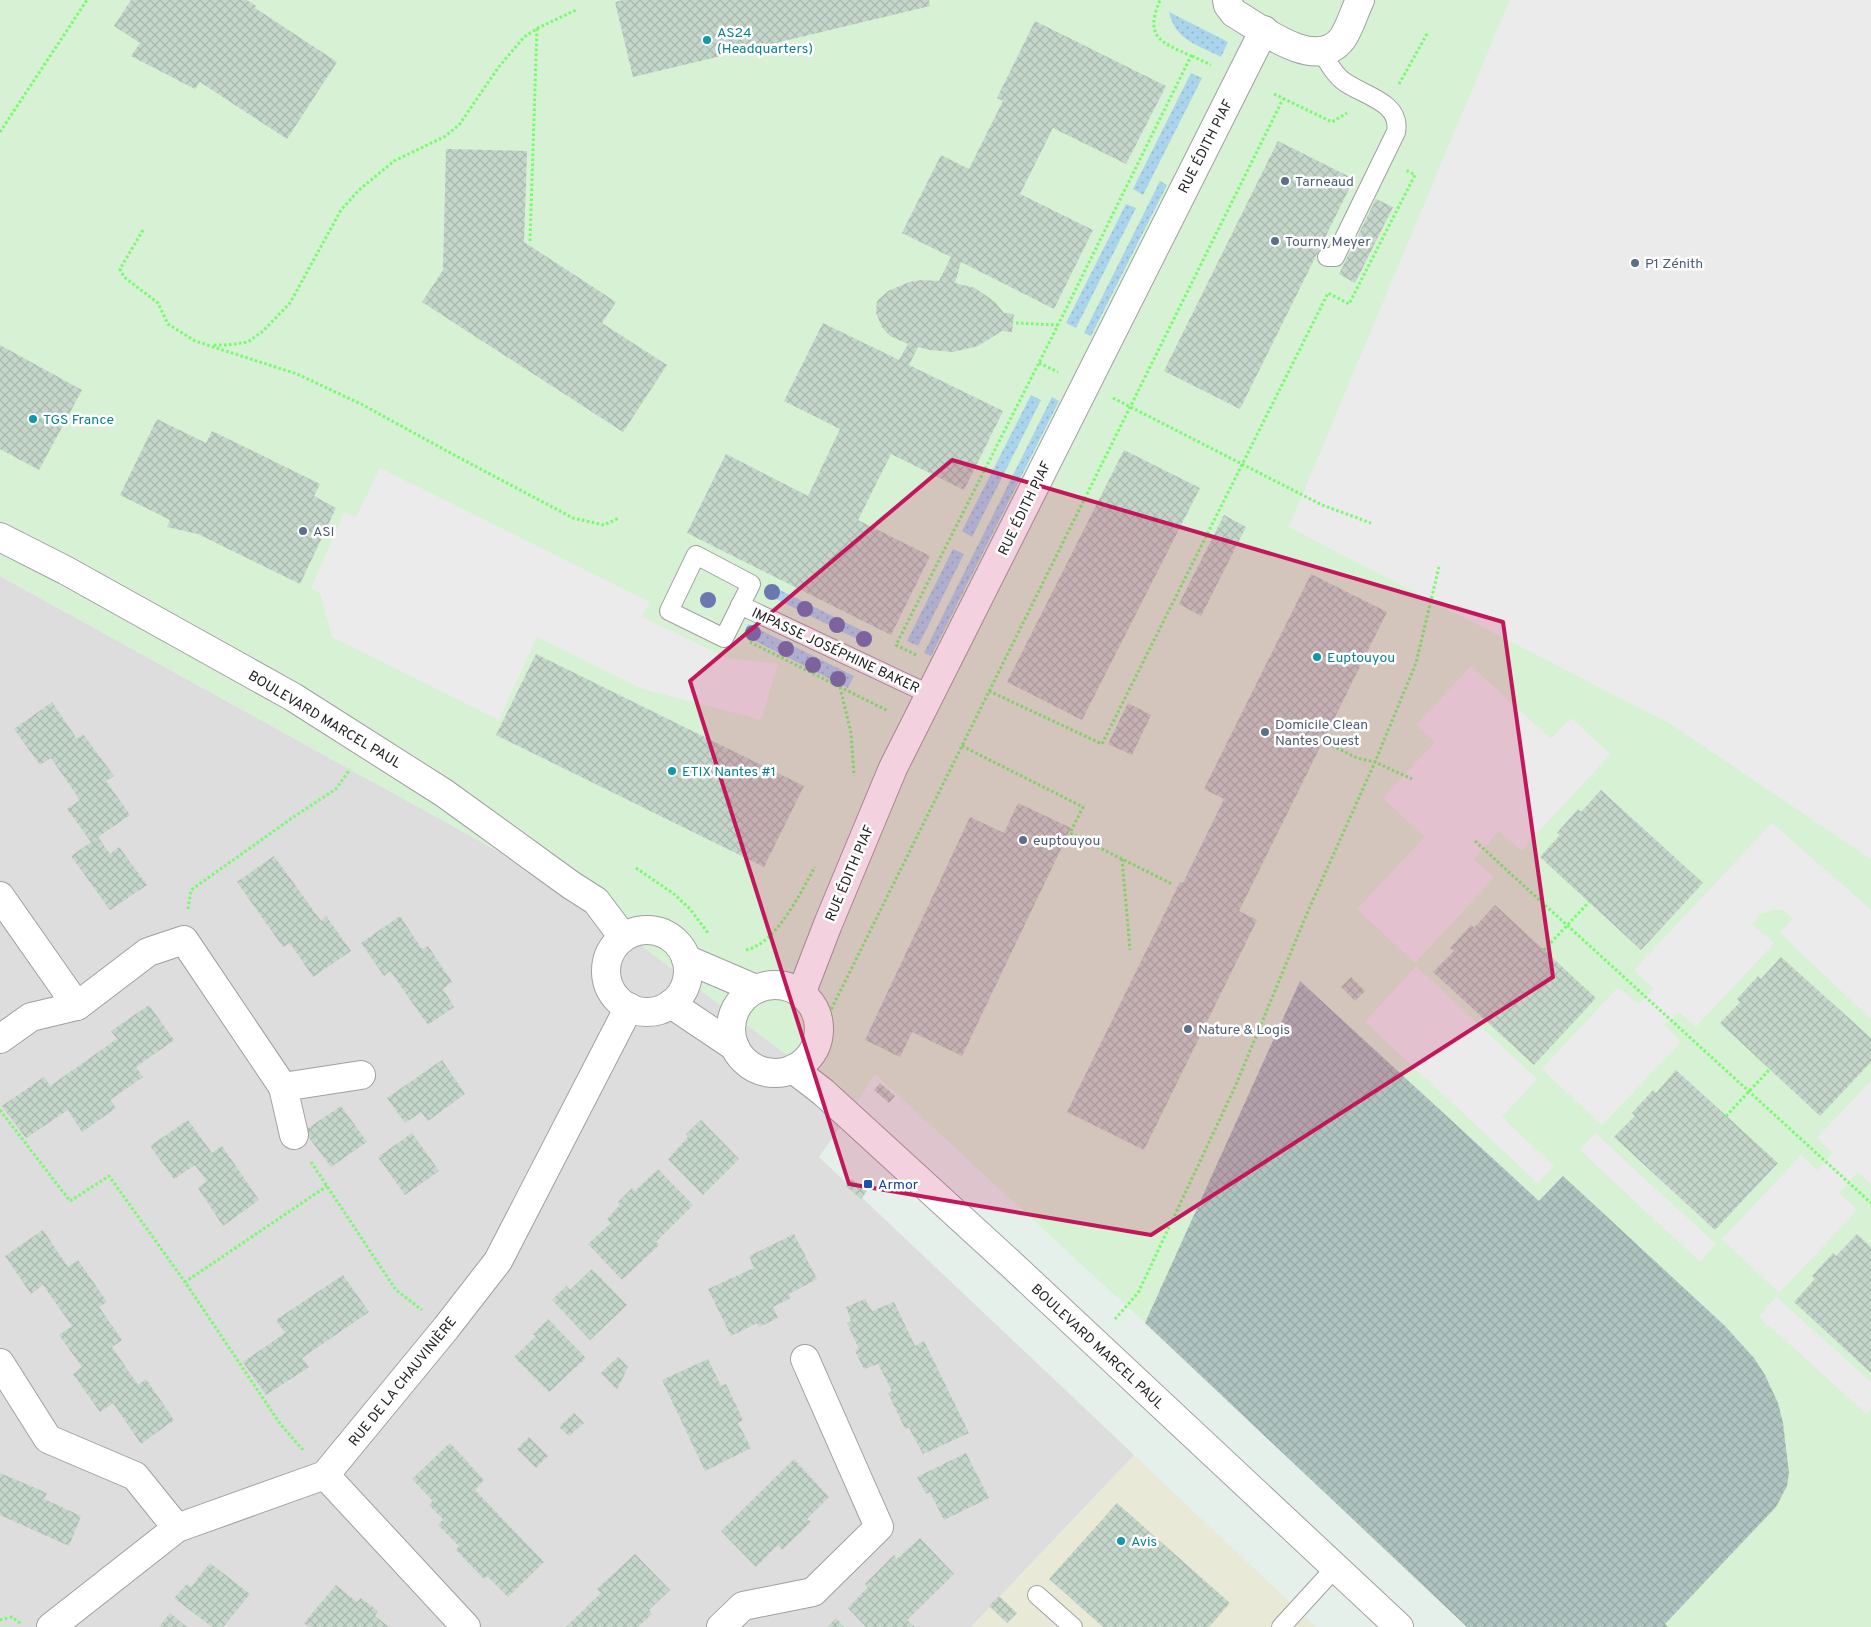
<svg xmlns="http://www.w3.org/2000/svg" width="1871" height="1627" font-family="Overpass,sans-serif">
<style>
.residential{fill:#dcdddc}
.commercial{fill:#d7f1d4}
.industrial{fill:#e9e9d7}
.construction{fill:url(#construction-cross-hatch)}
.grass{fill:url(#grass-dots)}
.parking{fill:#ebebeb}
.building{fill:url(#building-cross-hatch)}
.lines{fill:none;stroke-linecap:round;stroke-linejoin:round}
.service-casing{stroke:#a0a0a0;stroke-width:20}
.minor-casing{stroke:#a0a0a0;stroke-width:30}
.tertiary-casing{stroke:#a0a0a0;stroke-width:30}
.path{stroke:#72fd69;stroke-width:3;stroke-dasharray:2.5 2.5;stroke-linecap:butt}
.service{stroke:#fff;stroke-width:18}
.minor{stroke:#fff;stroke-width:28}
.tertiary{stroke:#fff;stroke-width:28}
.tree{fill:#6c76b0}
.marked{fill:#c2185b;fill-opacity:0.2;stroke:#c2185b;stroke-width:4;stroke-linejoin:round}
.culture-dot{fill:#0f9aa8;stroke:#fff;stroke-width:2}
.service-dot{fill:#5c6f8a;stroke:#fff;stroke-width:2}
.transit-dot{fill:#1a4fb4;stroke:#fff;stroke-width:2}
.labels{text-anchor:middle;stroke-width:5;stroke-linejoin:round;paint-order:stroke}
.culture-label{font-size:14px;fill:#0d838f;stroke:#fff;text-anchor:start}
.street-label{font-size:14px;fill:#1f1f1f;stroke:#fff}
.service-label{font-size:14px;fill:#4e5e75;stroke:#fff;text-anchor:start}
.transit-label{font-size:14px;fill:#164399;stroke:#fff;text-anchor:start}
</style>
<defs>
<pattern id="construction-cross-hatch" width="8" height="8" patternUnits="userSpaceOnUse" patternTransform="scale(1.25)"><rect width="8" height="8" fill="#b0c5c1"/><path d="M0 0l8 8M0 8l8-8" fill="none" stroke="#97a9a5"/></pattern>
<pattern id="grass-dots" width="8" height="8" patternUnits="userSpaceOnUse" patternTransform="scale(1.25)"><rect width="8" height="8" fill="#aad4eb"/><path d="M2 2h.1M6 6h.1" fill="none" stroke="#92b6c9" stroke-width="1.8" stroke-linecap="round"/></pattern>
<pattern id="building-cross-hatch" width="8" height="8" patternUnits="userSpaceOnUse" patternTransform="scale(1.25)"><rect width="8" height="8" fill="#c5d7ca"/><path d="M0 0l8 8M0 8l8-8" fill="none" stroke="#a9b8ad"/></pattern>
</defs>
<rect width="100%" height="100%" fill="#e5f0ea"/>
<polygon class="residential" points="0,576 563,887 855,1106 819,1157 1134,1455 971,1627 0,1627"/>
<polygon class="commercial" points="0,0 1510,0 1289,527 1671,724 1871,859 1871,1627 1668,1627 1665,1624 1768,1516 1781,1499 1787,1486 1789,1473 1786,1442 1778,1403 1563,1176 1539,1201 1300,981 1145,1323 875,1074 855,1106 563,887 0,576"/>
<polygon class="industrial" points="1134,1455 1316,1627 972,1627"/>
<polygon class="construction" points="1300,981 1539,1201 1563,1176 1725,1326 1754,1358 1765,1375 1778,1403 1783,1423 1789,1473 1787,1486 1776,1507 1665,1624 1668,1627 1467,1627 1145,1323"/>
<g class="grass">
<path d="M1169,12L1228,42L1221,57C1198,45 1175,40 1169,12Z"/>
<polygon points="1191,73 1202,78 1143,195 1133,189"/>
<polygon points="1160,181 1167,185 1091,336 1084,333"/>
<polygon points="1126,204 1136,208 1076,328 1066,323"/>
<polygon points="1031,395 1041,400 972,537 962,531"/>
<polygon points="1052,397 1059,401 931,656 924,653"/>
<polygon points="953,549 964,554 918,646 907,641"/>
<polygon points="768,584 873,636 869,645 764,593"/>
<polygon points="748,624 854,676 848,688 743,635"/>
</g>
<g class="parking">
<polygon points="1510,0 1871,0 1871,859 1671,724 1289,527"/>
<polygon points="380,468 650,602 642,617 727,658 778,664 761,720 643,689 537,637 499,720 332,637 320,593 311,588 344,513 356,517"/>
<polygon points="1471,666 1551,739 1571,718 1610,754 1521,851 1499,831 1474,859 1494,878 1415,963 1357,909 1424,837 1383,798 1435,742 1416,725"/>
<polygon points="1772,823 1871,910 1871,1019 1780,933 1793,918 1784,910 1773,910 1761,914 1751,924 1774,943 1696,1027 1679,1012 1664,1025 1681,1042 1602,1125 1542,1069 1618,987 1638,1004 1654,989 1634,970"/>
<polygon points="1416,966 1537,1079 1502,1117 1554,1166 1538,1183 1365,1022"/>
<polygon points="1871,1081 1871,1184 1858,1172 1839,1193 1857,1210 1779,1293 1722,1239 1801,1155 1817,1170 1833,1153 1817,1138"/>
<polygon points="1595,1133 1716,1244 1700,1262 1580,1150"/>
<polygon points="1776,1297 1871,1382 1871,1409 1867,1414 1759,1317"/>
</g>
<g class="building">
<polygon points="131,0 247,0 256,6 255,8 337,62 287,139 200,82 195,89 131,56 140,43 114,26"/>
<polygon points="623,0 929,0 930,6 633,77 615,2"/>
<polygon points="1035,21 1166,86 1126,164 1053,128 1020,194 1093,230 1054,309 961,262 955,283 975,288 995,302 1004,313 1014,314 1012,332 1002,331 978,346 953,352 930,350 918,347 909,365 1003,411 964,490 891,454 858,520 930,556 891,635 687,533 726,454 808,496 840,429 784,401 823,323 899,360 908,344 890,336 882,327 876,313 877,301 888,291 909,282 922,280 939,281 951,257 902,233 941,155 969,169 1003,101 997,98"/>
<polygon points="1278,141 1354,179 1240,409 1164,371"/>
<polygon points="446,149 527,151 524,242 616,302 602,323 667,365 623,432 422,302 443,270"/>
<polygon points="1376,199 1393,207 1355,283 1339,274"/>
<polygon points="0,345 82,390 39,470 0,449"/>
<polygon points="157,419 206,443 212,431 320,484 314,496 336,508 300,584 198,534 167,527 170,520 120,495"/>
<polygon points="1124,450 1200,488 1082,720 1007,682"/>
<polygon points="1224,515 1246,527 1201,616 1179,604"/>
<polygon points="1311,574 1387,612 1239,911 1257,920 1144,1150 1067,1112 1180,882 1183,883 1224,799 1204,789"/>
<polygon points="536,654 804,786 764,867 496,735"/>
<polygon points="52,702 77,739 83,734 114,776 106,781 130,815 98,837 110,854 119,847 147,885 110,910 71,856 91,842 67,809 80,800 51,758 40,765 14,729"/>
<polygon points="1128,703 1151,715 1132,755 1108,744"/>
<polygon points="1601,790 1703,883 1641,950 1540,857 1560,835 1557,833 1578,809 1581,812"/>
<polygon points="1018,803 1071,828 962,1056 912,1032 900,1057 865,1040 970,817 1004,833"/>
<polygon points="274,856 321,921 326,916 351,951 313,977 290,943 283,947 237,882"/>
<polygon points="1495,905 1596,998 1534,1065 1433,972 1454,951 1450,948 1471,925 1474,928"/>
<polygon points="400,916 422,949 428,946 452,982 443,989 454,1007 428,1025 390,971 384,976 361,943"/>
<polygon points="1781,957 1871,1038 1871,1062 1820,1116 1720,1023 1740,1002 1737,999 1758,976 1761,979"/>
<polygon points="1351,977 1365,991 1355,1001 1341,987"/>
<polygon points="149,1005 174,1040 136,1067 143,1077 110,1100 116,1108 82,1132 68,1110 26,1138 2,1106 44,1077 50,1086 117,1039 111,1031"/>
<polygon points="442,1060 465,1094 428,1121 421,1112 405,1123 387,1098"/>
<polygon points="1676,1070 1778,1163 1715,1230 1614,1137 1635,1116 1632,1113 1653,1090 1656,1093"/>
<polygon points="880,1083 895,1096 889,1103 874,1090"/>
<polygon points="341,1106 367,1142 331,1167 304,1131"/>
<polygon points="188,1120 212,1153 222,1146 259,1200 223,1226 198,1188 207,1181 195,1165 174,1179 150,1146"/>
<polygon points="701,1120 739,1159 703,1195 668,1159 688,1137 686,1134"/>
<polygon points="412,1133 439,1171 405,1195 378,1157"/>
<polygon points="658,1169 693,1205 656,1242 659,1245 622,1280 588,1244 611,1223 607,1219 620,1205 618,1202 632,1188 635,1191"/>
<polygon points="852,1179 867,1191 861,1199 846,1186"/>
<polygon points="43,1230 68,1267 78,1260 107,1302 99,1307 122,1340 112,1347 138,1385 146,1379 174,1420 141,1444 113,1403 100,1412 73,1374 82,1367 59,1335 72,1326 43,1285 31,1294 5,1256"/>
<polygon points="794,1234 817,1279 789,1294 791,1298 773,1307 778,1318 759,1327 757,1323 731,1336 708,1289 754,1268 749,1256"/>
<polygon points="1857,1234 1871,1247 1871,1373 1794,1302 1815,1279 1812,1276 1833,1253 1836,1256"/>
<polygon points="592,1269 627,1305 590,1340 552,1300 566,1286 570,1290"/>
<polygon points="343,1275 369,1312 302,1358 309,1367 266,1395 243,1362 285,1333 276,1320"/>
<polygon points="865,1299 872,1311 894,1302 915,1346 924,1341 969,1433 923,1454 909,1428 905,1429 888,1393 892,1391 878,1364 864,1369 855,1351 859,1349 847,1323 851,1321 846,1307"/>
<polygon points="548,1319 586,1358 549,1392 514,1357 536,1336 533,1334"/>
<polygon points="618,1357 628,1367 617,1390 601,1373"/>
<polygon points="708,1359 721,1386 726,1384 743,1420 738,1423 751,1448 705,1471 662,1380"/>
<polygon points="574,1413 584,1423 569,1436 559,1427"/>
<polygon points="529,1437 548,1456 536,1468 517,1449"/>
<polygon points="450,1443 484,1480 475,1490 544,1562 508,1597 487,1576 484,1579 456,1550 459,1546 438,1525 443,1519 429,1505 433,1501 412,1479"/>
<polygon points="966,1453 989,1498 944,1520 930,1492 926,1494 917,1477"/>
<polygon points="794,1459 829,1497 807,1519 811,1522 782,1550 778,1545 756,1567 721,1531"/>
<polygon points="0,1473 47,1493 44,1499 81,1516 69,1546 0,1515"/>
<polygon points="1117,1503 1230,1603 1209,1627 1103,1627 1049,1579"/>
<polygon points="920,1538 954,1574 907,1620 915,1627 866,1627 848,1608 868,1587 865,1584 894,1555 897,1559"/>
<polygon points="635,1554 670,1590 649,1610 652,1614 638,1627 566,1627 601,1593 597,1589"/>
<polygon points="210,1563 250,1594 223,1627 212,1627 174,1598 187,1584 191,1587"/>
<polygon points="336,1585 357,1602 361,1598 378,1611 375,1616 389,1627 309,1627 304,1623"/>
<polygon points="999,1596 1017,1613 1007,1623 989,1606"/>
<polygon points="170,1613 187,1627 159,1627"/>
<polygon points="836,1618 844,1627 827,1627"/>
</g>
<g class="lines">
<defs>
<g id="service">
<path d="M1321,52C1327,60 1333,73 1342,80C1360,95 1402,101 1396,132L1335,257H1327"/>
<polygon points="696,555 751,584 724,638 669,611"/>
<polyline points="740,605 931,695"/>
<polyline points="1037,1595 1073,1627"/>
<polyline points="1281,1627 1335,1568"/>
</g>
<g id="minor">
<polyline points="0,896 77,1006"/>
<polyline points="0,1039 31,1017 77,1006 148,952 184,940 283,1087 294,1135"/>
<polyline points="283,1087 361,1075"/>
<polyline points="0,1363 48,1439 135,1476 177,1528"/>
<polyline points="325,1475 466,1627"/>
<polyline points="51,1627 177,1528 325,1475 446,1328 498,1261 629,1007"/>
<polyline points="721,1627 743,1606 813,1592 879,1527 805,1359"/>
</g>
<g id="tertiary">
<path d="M1227,0L1228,5L1234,13C1260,28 1316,73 1342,39C1350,28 1354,12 1360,0"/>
<polyline points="0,537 65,570 293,697 444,793 571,885 596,901 623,937"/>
<circle cx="647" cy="971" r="41"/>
<polyline points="686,959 756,989"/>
<circle cx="775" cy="1029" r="44"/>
<polyline points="801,994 828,924 893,768 1264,30"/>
<polyline points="671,1004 735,1047"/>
<polyline points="793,1069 823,1092 1012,1265 1399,1627"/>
</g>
</defs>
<use href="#service" class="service-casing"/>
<use href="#minor" class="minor-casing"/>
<use href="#tertiary" class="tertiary-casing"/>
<g class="path">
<polyline points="1192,56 1211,65"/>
<polyline points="1399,84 1428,32"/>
<polyline points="1274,94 1332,122 1347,113"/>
<polyline points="0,132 87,0"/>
<polyline points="143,230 120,269 124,277 158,303 168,324 195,341 297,374 363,405 456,456 573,518 604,525 619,518"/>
<polyline points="530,241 537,28"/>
<polyline points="1016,323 1058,325"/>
<polyline points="214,345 228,345 248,342 263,331 290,303 341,210 359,190 394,161 444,137 459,125 498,68 524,37 538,28 576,10"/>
<polyline points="1039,363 1058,372"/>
<polyline points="1113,398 1322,505 1371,523"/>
<polyline points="750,642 888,711"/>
<path d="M916,655L896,645L1058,325L1191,56C1161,42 1144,38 1160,0"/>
<polyline points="840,687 851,733 854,776"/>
<polyline points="989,691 1102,744 1328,293 1349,304 1415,175 1406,170"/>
<polyline points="1323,741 1357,758 1375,762 1412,779"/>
<polyline points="962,746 1083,807 1070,833 1172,884"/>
<polyline points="1475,841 1871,1203"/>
<polyline points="1122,859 1130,950"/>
<polyline points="636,868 674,894 690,909 708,933"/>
<polyline points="188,909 191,890 295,816 336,789 350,769"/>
<path d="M746,950C777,943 800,893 815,867"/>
<polyline points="1544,950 1589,902"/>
<polyline points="818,1036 1283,99"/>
<polyline points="0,1110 70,1201 109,1176 185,1282"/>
<polyline points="1726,1116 1770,1069"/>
<polyline points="311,1162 396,1290 422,1310"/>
<polyline points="1115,1319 1138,1293 1235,1087 1308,911 1375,762 1416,663 1439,567"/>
<polyline points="303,1450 281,1425 185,1282 327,1186"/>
<polyline points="0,1620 12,1617 21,1624"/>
</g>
<use href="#service" class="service"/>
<use href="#minor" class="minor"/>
<use href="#tertiary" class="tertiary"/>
</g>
<g class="tree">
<circle cx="772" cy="592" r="8"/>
<circle cx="708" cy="600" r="8"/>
<circle cx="805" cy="609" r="8"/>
<circle cx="837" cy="625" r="8"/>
<circle cx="753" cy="633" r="8"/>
<circle cx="864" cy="639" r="8"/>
<circle cx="786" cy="649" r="8"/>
<circle cx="813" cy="665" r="8"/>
<circle cx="838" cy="679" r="8"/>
</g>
<path class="marked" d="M952,460L1503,622L1553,977L1151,1235L849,1184L690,681Z"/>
<g class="culture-dot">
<circle cx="707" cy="40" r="5"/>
<circle cx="33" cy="419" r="5"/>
<circle cx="1317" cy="657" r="5"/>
<circle cx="672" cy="771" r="5"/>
<circle cx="1121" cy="1541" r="5"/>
</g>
<g class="service-dot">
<circle cx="1285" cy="181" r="5"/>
<circle cx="1275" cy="241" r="5"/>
<circle cx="1635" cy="263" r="5"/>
<circle cx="303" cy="531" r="5"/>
<circle cx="1265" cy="732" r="5"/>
<circle cx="1023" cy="840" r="5"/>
<circle cx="1188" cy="1029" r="5"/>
</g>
<rect class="transit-dot" x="863" y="1179" width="10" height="10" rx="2.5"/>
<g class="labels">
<g class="culture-label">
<text x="717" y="37">AS24<tspan x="717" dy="16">(Headquarters)</tspan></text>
<text x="43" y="424">TGS France</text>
<text x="1327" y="662">Euptouyou</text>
<text x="682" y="776">ETIX Nantes #1</text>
<text x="1131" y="1546">Avis</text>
</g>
<g class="street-label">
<text transform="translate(1205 146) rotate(-63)" y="5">RUE ÉDITH PIAF</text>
<text transform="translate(1024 508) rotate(-64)" y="5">RUE ÉDITH PIAF</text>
<text transform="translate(836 650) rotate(25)" y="5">IMPASSE JOSÉPHINE BAKER</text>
<text transform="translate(325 719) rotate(31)" y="5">BOULEVARD MARCEL PAUL</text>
<text transform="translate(849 873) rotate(-67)" y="5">RUE ÉDITH PIAF</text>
<text transform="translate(1098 1346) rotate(43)" y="5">BOULEVARD MARCEL PAUL</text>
<text transform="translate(402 1381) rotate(-51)" y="5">RUE DE LA CHAUVINIÈRE</text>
</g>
<g class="service-label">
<text x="1295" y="186">Tarneaud</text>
<text x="1285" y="246">Tourny Meyer</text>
<text x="1645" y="268">P1 Zénith</text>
<text x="313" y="536">ASI</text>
<text x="1275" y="729">Domicile Clean<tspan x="1275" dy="16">Nantes Ouest</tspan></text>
<text x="1033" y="845">euptouyou</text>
<text x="1198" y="1034">Nature &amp; Logis</text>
</g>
<g class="transit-label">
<text x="878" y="1189">Armor</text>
</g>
</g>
</svg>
